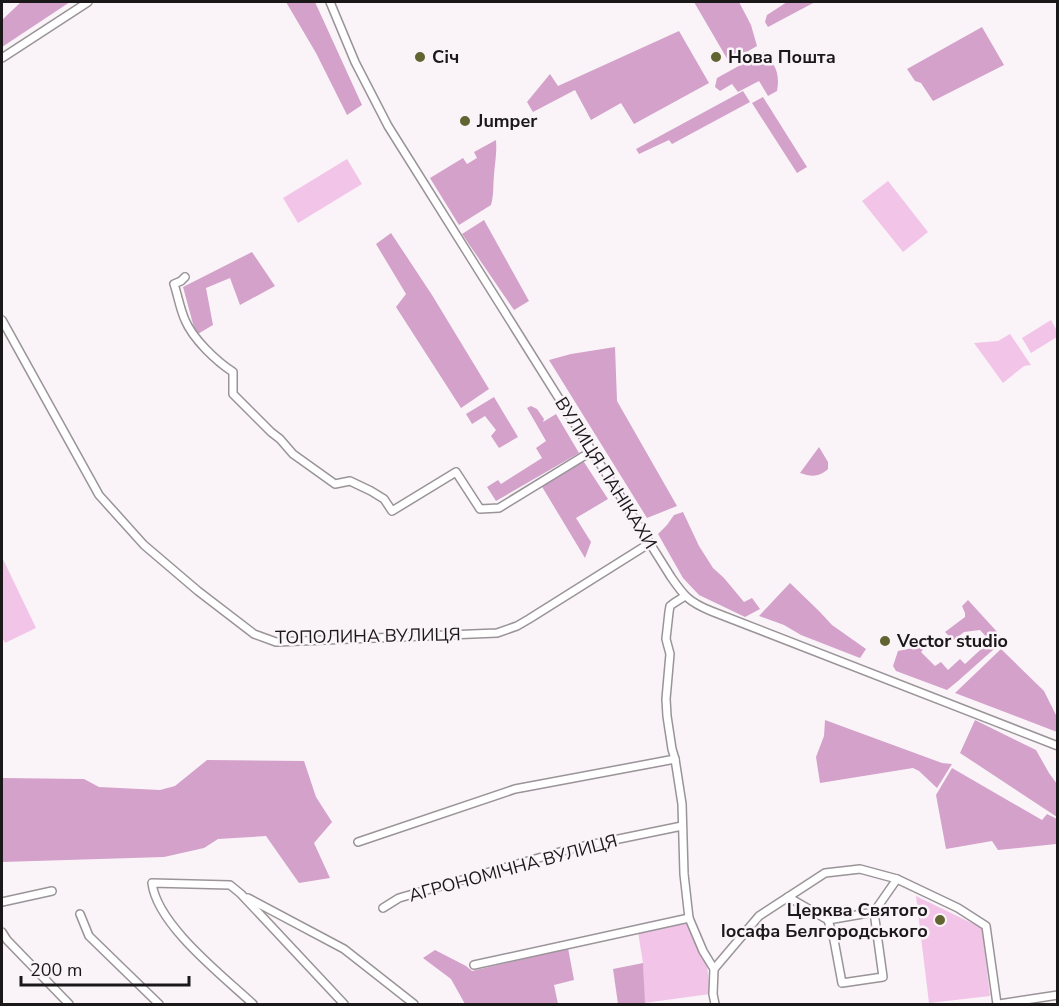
<svg xmlns="http://www.w3.org/2000/svg" width="1059" height="1006" font-family="'Nunito Sans',sans-serif">
<style>
.green{fill:#f2c4e8}
.forest{fill:#d3a1c9}
.lines{fill:none;stroke-linecap:round;stroke-linejoin:round}
.minor-casing{stroke:#9a9498;stroke-width:10}
.minor{stroke:#fff;stroke-width:7}
.poi-dot{fill:#616330;stroke:#faf4f9;stroke-width:2}
.labels{text-anchor:middle;stroke-width:5;stroke-linejoin:round;paint-order:stroke}
.poi-label{font-size:18px;font-weight:bold;fill:#1b181a;stroke:#faf4f9;text-anchor:start}
.street-label{font-size:18px;fill:#1b181a;stroke:#faf4f9}
</style>
<rect width="100%" height="100%" fill="#faf4f9"/>
<g class="green">
<polygon points="347,159 362,184 298,223 283,198"/>
<polygon points="888,181 928,232 903,252 862,201"/>
<polygon points="1051,320 1057,331 1057,337 1031,353 1022,338"/>
<polygon points="1010,334 1031,365 1024,366 1003,383 974,343 998,341"/>
<polygon points="2,557 36,628 5,643 2,637"/>
<polygon points="916,896 982,928 990,996 929,1003"/>
<polygon points="688,920 707,964 710,994 644,1003 643,963 638,932"/>
</g>
<g class="forest">
<polygon points="21,2 70,2 2,47 2,20"/>
<polygon points="286,2 315,2 362,105 347,115 316,53"/>
<polygon points="694,2 739,2 751,25 757,46 729,62"/>
<polygon points="787,2 815,2 768,27 765,22 767,15"/>
<polygon points="982,27 1004,65 933,101 921,83 915,81 907,69"/>
<polygon points="679,31 709,83 634,124 621,103 591,120 575,90 533,112 527,102 550,74 558,86"/>
<path d="M764,52C776,66 780,73 777,91L768,96L759,81L738,92L732,84L720,91L715,87L717,78Z"/>
<polygon points="743,91 750,102 672,144 669,140 639,154 636,149"/>
<polygon points="763,97 807,167 797,173 752,103"/>
<path d="M496,140C497,153 495,162 494,175C493,185 494,195 491,205L459,225L430,178L463,158L467,164L477,158L474,152Z"/>
<polygon points="484,220 529,301 514,310 462,234"/>
<polygon points="391,233 432,295 489,389 461,408 396,307 406,294 376,244"/>
<polygon points="252,252 275,286 240,305 230,278 206,288 213,325 196,335 183,287"/>
<polygon points="615,347 617,401 677,506 647,518 549,360 571,354"/>
<polygon points="494,397 518,437 499,448 491,436 496,430 485,416 472,424 466,414"/>
<polygon points="531,406 537,409 544,419 543,422 556,414 579,453 496,501 487,487 498,480 501,484 542,458 536,448 546,441 527,408"/>
<path d="M819,447L828,462V469C819,477 812,477 800,473Z"/>
<polygon points="582,459 608,499 576,518 591,542 585,558 541,485"/>
<polygon points="683,512 699,546 713,568 724,578 744,602 752,598 760,609 745,617 699,595 683,578 658,534 667,525 674,515"/>
<polygon points="790,583 819,611 832,625 866,649 860,658 801,635 784,625 759,616"/>
<path d="M968,600L999,634C1001,641 999,644 994,649L958,681L947,690L896,671L893,666L898,651L927,645L921,652L935,666L941,662L948,670L960,659L965,664L990,641L980,630L964,632L954,640L950,637L945,632L965,617V613L962,606Z"/>
<polygon points="1001,649 1044,691 1057,717 1057,732 955,693"/>
<polygon points="825,720 942,763 952,764 937,788 919,771 913,768 820,783 816,757 824,736"/>
<polygon points="975,720 1036,750 1049,773 1057,784 1057,817 960,753"/>
<polygon points="207,760 304,761 316,797 332,822 314,843 330,878 299,883 266,836 218,839 204,848 164,857 2,862 2,778 84,779 99,787 160,790 175,786"/>
<polygon points="952,768 1042,820 1047,814 1057,819 1056,844 998,850 992,841 946,849 936,795"/>
<polygon points="568,948 574,980 554,985 558,1004 465,1004 451,979 423,958 435,950 466,966 472,971"/>
<polygon points="643,963 645,1004 618,1004 613,969"/>
</g>
<g class="lines">
<defs>
<g id="minor">
<path d="M330,2L355,62L388,126L671,577C684,596 689,602 711,611L1058,746"/>
<polyline points="2,58 88,2"/>
<path d="M185,277L181,281L174,284C178,296 180,309 185,320C193,339 216,361 233,372V394L271,432L280,439L293,454L335,484L350,481L371,491L384,499L392,511L456,472L480,509L499,508L592,451"/>
<polyline points="2,320 99,495 144,545 198,591 254,634 276,642 497,633 517,626 529,619 650,543"/>
<polyline points="685,596 674,603 670,606 669,612 666,639 670,654 666,699 667,716 672,749 675,759 682,804 684,874 689,918 703,951 714,969"/>
<polyline points="358,842 515,789 675,759"/>
<polyline points="788,897 828,920 834,940 842,983 883,977 874,912"/>
<polyline points="248,898 344,949 414,1004"/>
<polyline points="2,902 52,891"/>
<polyline points="383,908 399,898 570,849 682,826"/>
<polyline points="80,914 89,936 159,1004"/>
<polyline points="828,920 874,912 897,879"/>
<polyline points="2,932 7,940 69,1004"/>
<polyline points="474,965 689,918"/>
<path d="M253,1004C223,976 157,925 152,883L230,885L241,894L344,1004"/>
<polyline points="715,1004 713,994 714,969 759,916 825,873 860,869 897,879 958,908 986,926 997,1004"/>
<polyline points="999,1004 1058,995"/>
</g>
</defs>
<use href="#minor" class="minor-casing"/>
<use href="#minor" class="minor"/>
</g>
<g class="poi-dot">
<circle cx="420" cy="57" r="6"/>
<circle cx="716" cy="57" r="6"/>
<circle cx="465" cy="121" r="6"/>
<circle cx="885" cy="641" r="6"/>
<circle cx="940" cy="920" r="6"/>
</g>
<g class="labels">
<g class="poi-label">
<text x="432" y="63">Січ</text>
<text x="728" y="63">Нова Пошта</text>
<text x="477" y="127">Jumper</text>
<text x="897" y="647">Vector studio</text>
<text x="928" y="916" text-anchor="end">Церква Святого<tspan x="928" dy="21">Іосафа Белгородського</tspan></text>
</g>
<g class="street-label">
<text transform="translate(606 473) rotate(58)" y="6">ВУЛИЦЯ ПАНІКАХИ</text>
<text transform="translate(368 636) rotate(-1)" y="6">ТОПОЛИНА ВУЛИЦЯ</text>
<text transform="translate(513 868) rotate(-15)" y="6">АГРОНОМІЧНА ВУЛИЦЯ</text>
</g>
</g>
<rect width="1059" height="1006" fill="none" stroke="#1b181a" stroke-width="6"/>
<path d="M21 976v9h168v-9" fill="none" stroke="#1b181a" stroke-width="3"/>
<text x="30" y="976" font-size="18" fill="#1b181a" stroke="#faf4f9" stroke-width="4.5" paint-order="stroke">200 m</text>
</svg>
